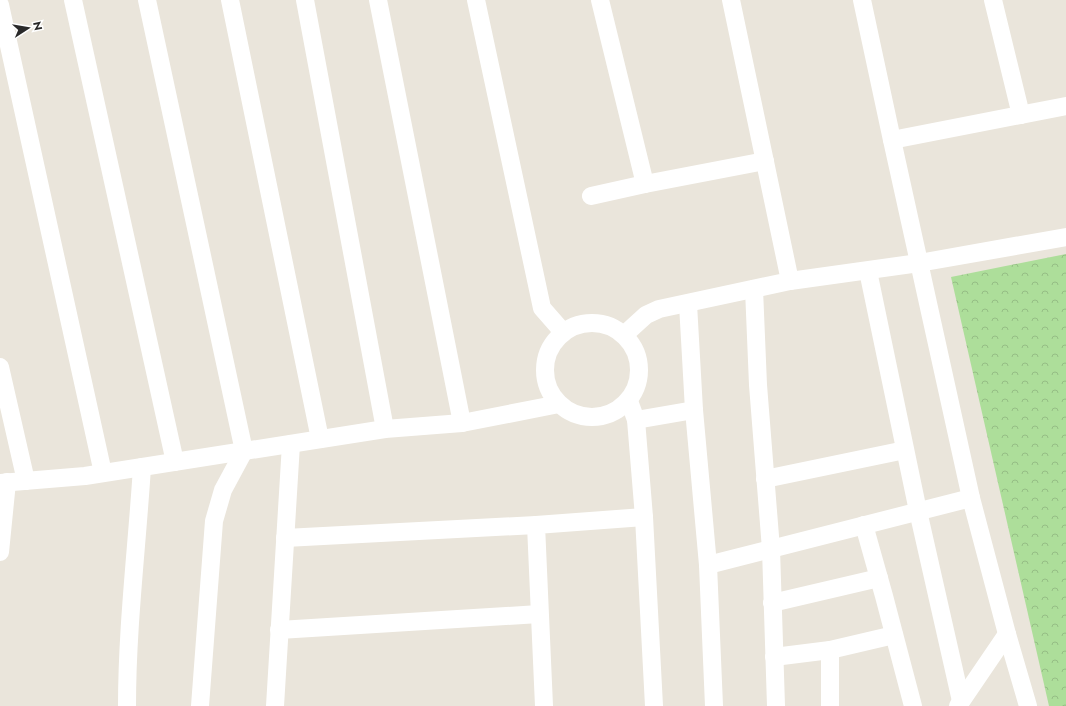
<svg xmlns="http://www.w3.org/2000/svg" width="1066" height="706" font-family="Jost,sans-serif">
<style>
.forest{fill:url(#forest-crowns)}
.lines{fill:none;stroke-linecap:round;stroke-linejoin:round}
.minor{stroke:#fff;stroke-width:18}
</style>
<defs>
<pattern id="forest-crowns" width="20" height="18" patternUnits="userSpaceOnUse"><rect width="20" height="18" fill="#adde9a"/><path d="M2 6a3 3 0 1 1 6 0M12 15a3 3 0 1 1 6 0" fill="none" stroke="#95be85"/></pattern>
</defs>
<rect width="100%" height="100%" fill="#eae5db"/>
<polygon class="forest" points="1066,254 1066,706 1049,706 951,277"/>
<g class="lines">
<g class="minor">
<polyline points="73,0 175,462"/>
<polyline points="147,0 244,451 223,490 214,521 200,706"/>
<polyline points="230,0 320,439"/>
<polyline points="305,0 385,429"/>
<polyline points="378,0 462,423"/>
<polyline points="476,0 542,308 563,332"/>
<polyline points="600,0 645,184"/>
<polyline points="862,0 892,140 971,498 1007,634 1028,706"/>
<polyline points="993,0 1021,115"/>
<polyline points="0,5 103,473"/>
<polyline points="892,140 1066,106"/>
<polyline points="591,196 645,184 765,161"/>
<polyline points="868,271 918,511 961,701"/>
<polyline points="790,281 919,263 1066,237"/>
<polyline points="754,289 758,385 771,549 776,706"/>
<polyline points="688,304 694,410 708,565 714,706"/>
<circle cx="592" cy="370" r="47"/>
<polyline points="624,335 646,315 659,309 790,281 731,0"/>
<polyline points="0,367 26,481"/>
<polyline points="629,401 636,420 644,517 654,706"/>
<polyline points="636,420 694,410"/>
<polyline points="765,479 905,450"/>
<polyline points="0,483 85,476 385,429 462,423 559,404"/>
<polyline points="864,525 884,596 913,706"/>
<polyline points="285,538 536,525"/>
<polyline points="0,552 7,482"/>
<polyline points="708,565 971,498"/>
<polyline points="772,603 879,578"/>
<polyline points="279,630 539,614"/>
<polyline points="830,650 830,706"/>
<polyline points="774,657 830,650 894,635"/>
<path d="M127,706C127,626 137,547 142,467"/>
<polyline points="275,706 291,444"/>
<polyline points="544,706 536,525 644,517"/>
<polyline points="958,706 1007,634"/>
</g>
</g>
<g transform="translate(28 28) rotate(78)" stroke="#ffffff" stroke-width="3" paint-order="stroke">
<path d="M0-3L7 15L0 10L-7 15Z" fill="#292929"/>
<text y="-6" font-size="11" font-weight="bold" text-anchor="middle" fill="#292929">N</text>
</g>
</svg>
